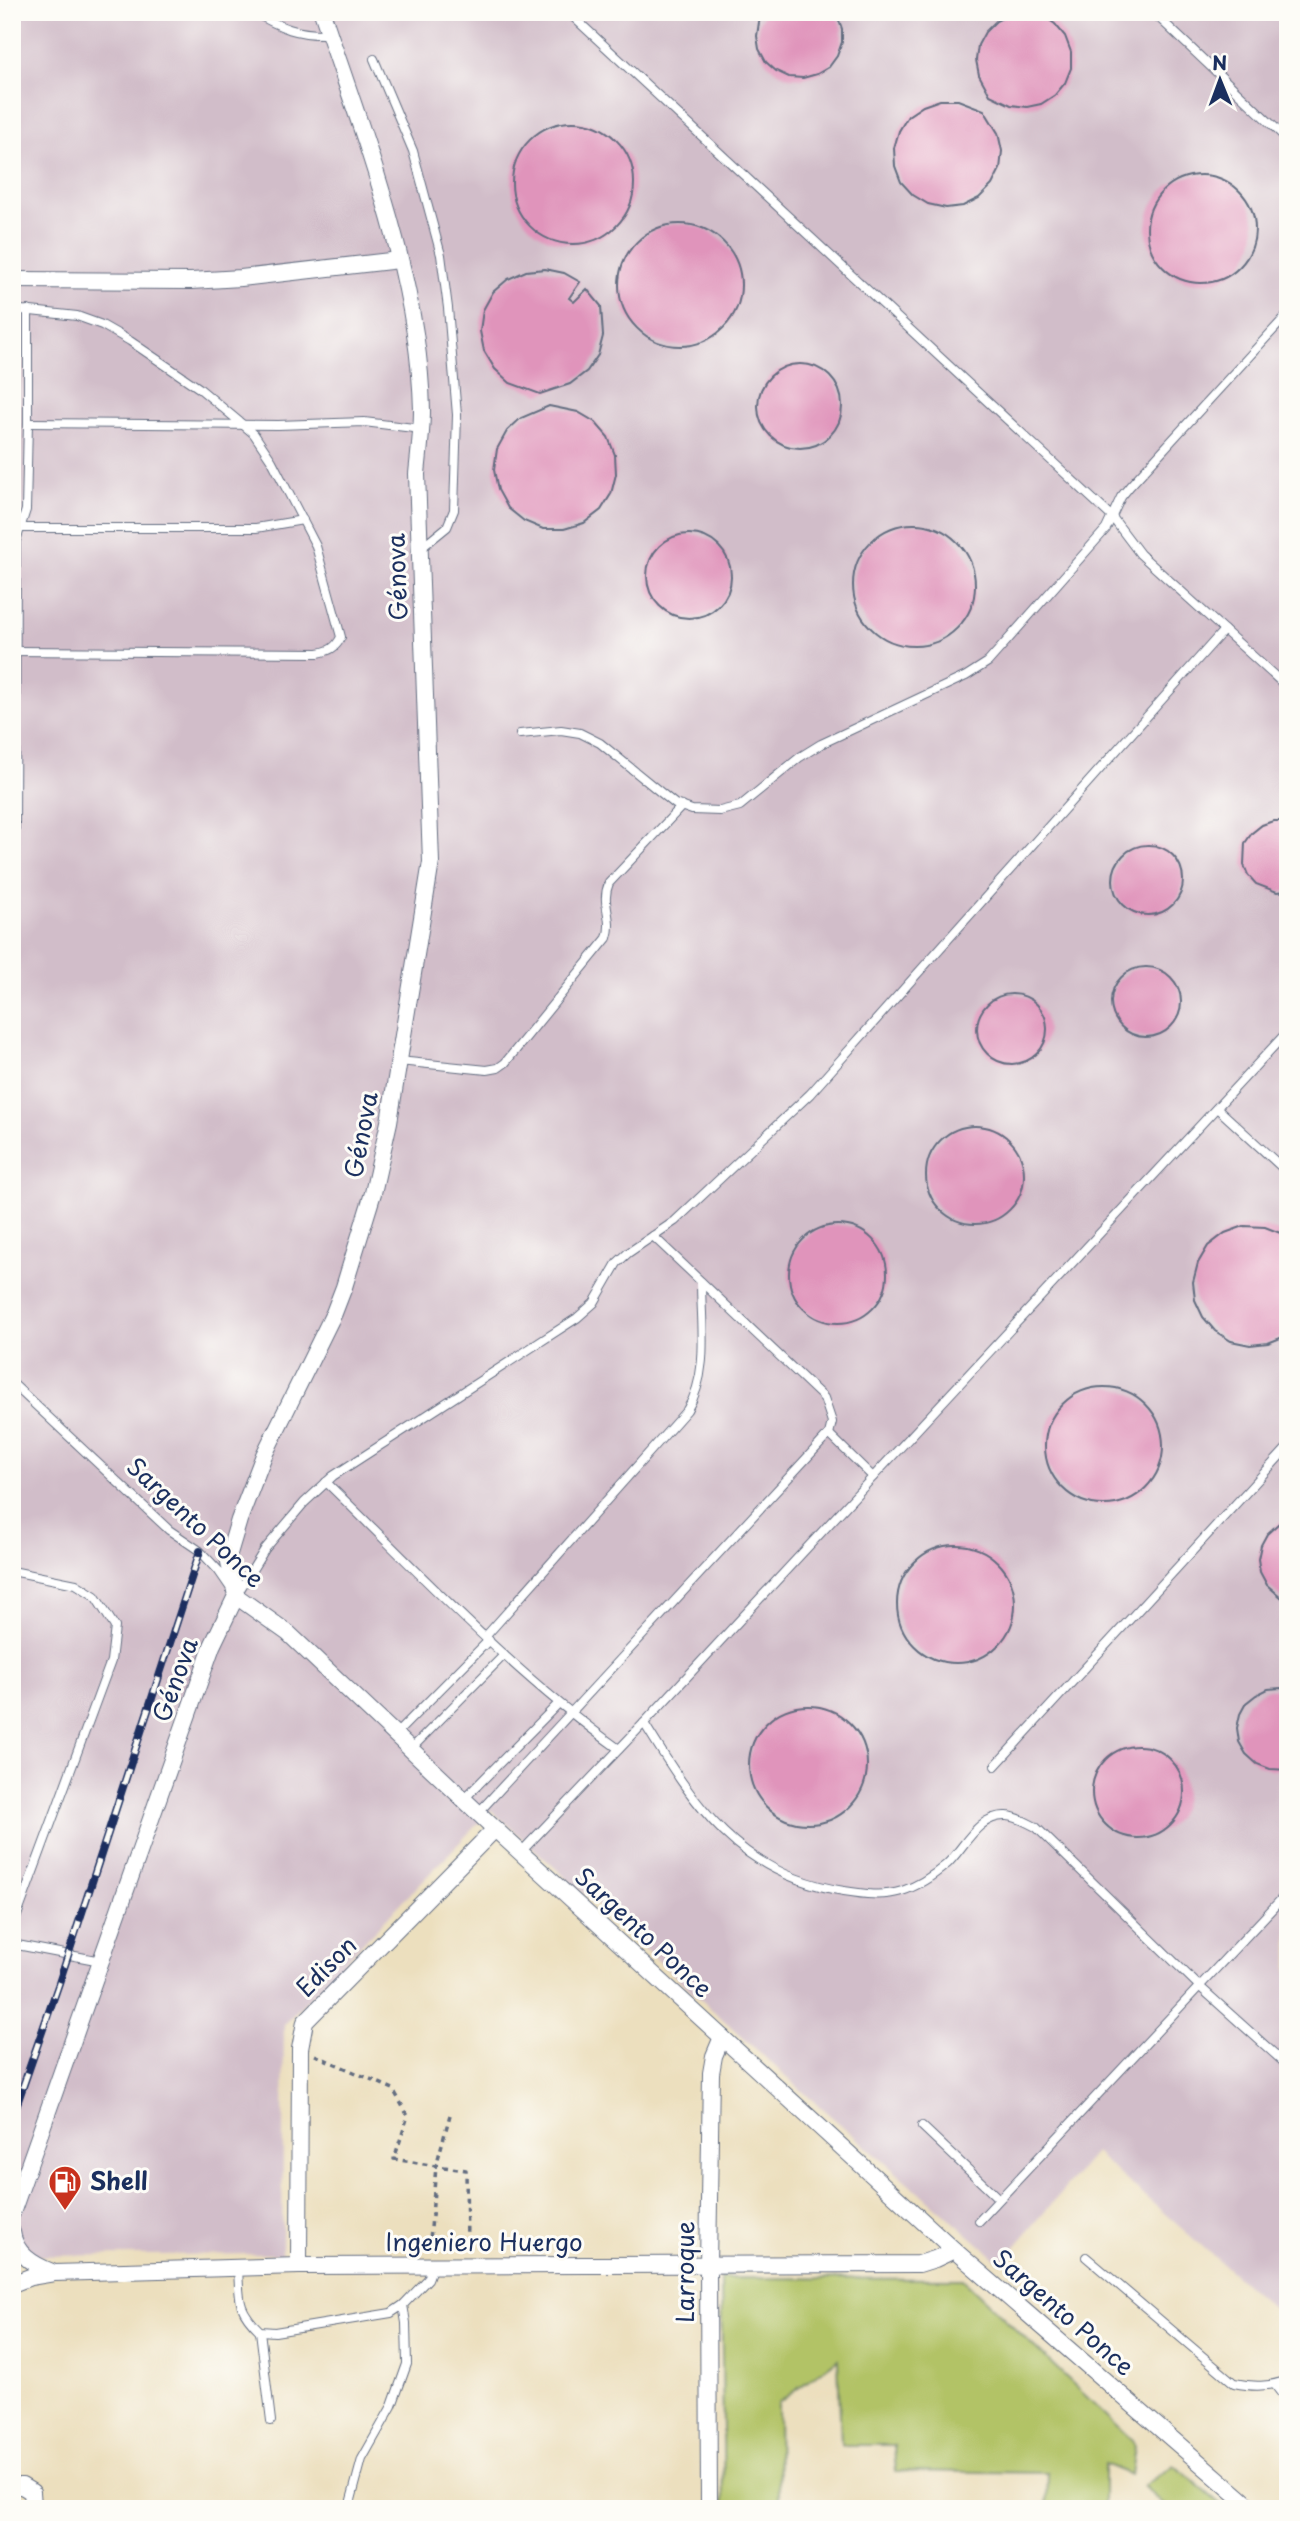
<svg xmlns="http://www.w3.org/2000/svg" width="1300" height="2521" font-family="'Playpen Sans',sans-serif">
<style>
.industrial{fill:#d1bdc9}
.green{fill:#b2c366;stroke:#667962;stroke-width:2}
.building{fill:#e094bb}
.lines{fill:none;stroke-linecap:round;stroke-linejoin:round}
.service-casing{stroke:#646d80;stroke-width:10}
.minor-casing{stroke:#646d80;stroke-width:18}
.path{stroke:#646d80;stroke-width:3.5;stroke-dasharray:5 5;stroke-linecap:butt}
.service{stroke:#fff;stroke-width:8}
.minor{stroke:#fff;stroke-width:16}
.rail-casing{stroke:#1b2f5e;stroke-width:8}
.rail{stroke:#fdfcf7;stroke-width:5;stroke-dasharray:16;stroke-linecap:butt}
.labels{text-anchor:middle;stroke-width:6;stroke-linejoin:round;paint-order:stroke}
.street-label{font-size:24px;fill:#1b2f5e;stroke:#fdfcf7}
.poi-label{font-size:24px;font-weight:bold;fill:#1b2f5e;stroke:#fdfcf7;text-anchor:start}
</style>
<rect width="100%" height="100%" fill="#fdfcf7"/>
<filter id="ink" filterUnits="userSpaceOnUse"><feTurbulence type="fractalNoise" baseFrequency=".0143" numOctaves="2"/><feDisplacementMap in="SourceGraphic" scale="14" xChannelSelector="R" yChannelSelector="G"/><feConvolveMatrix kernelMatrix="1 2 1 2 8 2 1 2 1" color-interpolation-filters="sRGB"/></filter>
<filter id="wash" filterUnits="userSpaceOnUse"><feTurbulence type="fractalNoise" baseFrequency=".00686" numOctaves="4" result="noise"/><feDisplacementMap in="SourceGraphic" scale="28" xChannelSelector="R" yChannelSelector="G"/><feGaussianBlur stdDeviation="1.57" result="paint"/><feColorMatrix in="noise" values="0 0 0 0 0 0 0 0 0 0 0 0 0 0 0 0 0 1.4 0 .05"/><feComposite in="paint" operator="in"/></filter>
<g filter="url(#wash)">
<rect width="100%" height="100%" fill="#ecdfbe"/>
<polygon class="industrial" points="12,12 1288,12 1288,2321 1095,2153 1001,2263 810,2098 491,1810 284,2024 282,2254 12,2256"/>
<g class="green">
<polygon points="721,2278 963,2279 1132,2440 1135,2446 1131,2475 1104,2464 1104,2509 936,2509 936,2506 1047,2506 1048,2473 896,2471 894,2445 841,2445 838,2359 778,2403 779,2509 724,2509"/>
<polygon points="1174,2465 1226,2509 1169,2509 1143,2486"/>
</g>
<g id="blocks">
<g class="building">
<polygon points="765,12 836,12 842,29 842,42 837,56 829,67 817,74 803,78 789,77 776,71 766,62 759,49 757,36 759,22"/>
<polygon points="1024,12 1042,15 1055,24 1065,36 1071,52 1071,68 1065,83 1055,95 1041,104 1027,107 1011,105 990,95 979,75 976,60 978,45 985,32 996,21 1010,14"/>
<polygon points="940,100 958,100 984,110 998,133 1002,151 1000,169 992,185 979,198 963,206 946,208 928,204 913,195 901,182 895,166 894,148 899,131 908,116 923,106"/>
<circle cx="573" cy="183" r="61"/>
<circle cx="1201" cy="229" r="54"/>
<circle cx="680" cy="285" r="61"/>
<polygon points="545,269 564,273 580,282 569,298 574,302 587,289 601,306 603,336 598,355 587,371 570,384 540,394 510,383 495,369 484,351 480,331 483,310 493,292 508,279 526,271"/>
<circle cx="800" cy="406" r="42"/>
<polygon points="549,406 578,412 595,422 608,437 615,455 616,474 611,494 601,510 584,523 564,529 543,529 524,521 508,508 498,490 494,470 497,449 507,431 521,418"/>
<circle cx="914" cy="585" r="61"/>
<circle cx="689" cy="576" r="42"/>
<polygon points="1273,821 1288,821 1288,891 1277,892 1256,884 1248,875 1244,865 1245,843 1252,833 1262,825"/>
<circle cx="1148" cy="880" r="35"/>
<circle cx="1146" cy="1002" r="35"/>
<circle cx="1012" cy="1029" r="35"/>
<circle cx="975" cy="1175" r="49"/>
<circle cx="838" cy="1274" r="49"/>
<polygon points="1244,1226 1265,1227 1288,1236 1288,1335 1268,1343 1250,1345 1231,1341 1215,1331 1203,1317 1195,1300 1193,1282 1198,1263 1208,1246 1225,1233"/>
<circle cx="1104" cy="1446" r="59"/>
<polygon points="1288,1515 1288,1603 1267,1585 1260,1572 1258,1559 1261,1545 1267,1534"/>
<circle cx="956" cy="1604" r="59"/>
<polygon points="1281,1688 1288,1690 1288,1770 1270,1769 1257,1764 1246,1754 1239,1742 1237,1728 1240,1714 1246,1703 1256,1695 1268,1689"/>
<circle cx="808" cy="1765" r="59"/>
<circle cx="1138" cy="1792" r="46"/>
</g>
</g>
</g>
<g filter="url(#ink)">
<use href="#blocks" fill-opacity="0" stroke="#646d80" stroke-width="2"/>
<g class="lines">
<defs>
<g id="service">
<path d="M254,12C281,28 298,35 329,34"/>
<polyline points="568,12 1112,517 1140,554 1288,688"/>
<polyline points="1153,12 1288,140"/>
<polyline points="374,59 413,151 441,255 448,308 457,415 454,510 447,527 420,549"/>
<path d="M12,309L77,316L102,325L130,341L199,388L254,434L272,461L316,546L341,637C336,648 329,651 318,653L12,651"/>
<polyline points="28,423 278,425 364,422 422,429"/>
<polyline points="12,528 256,528 303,520"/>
<polyline points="520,734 561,730 580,733 600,743 675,804 692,810 720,811 740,806 800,757 821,744 966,676 988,662 1106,529 1121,497 1130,486 1288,314"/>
<polyline points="15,830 16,541 26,510 28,423 28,310"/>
<path d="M399,1061L487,1070L498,1068L505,1063L607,938C614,917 600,904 609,883L682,806"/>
<polyline points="1217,1108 1288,1173"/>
<polyline points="12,1383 169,1530 200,1551 218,1570 229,1586"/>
<polyline points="829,1434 873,1477"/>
<path d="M326,1482C421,1574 511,1672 619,1749"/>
<polyline points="12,1571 76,1584 95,1596 115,1627 111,1661 12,1929"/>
<polyline points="236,1596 265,1549 304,1503 333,1476 577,1318 594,1303 617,1263 628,1253 675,1221 810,1094 1224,630"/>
<path d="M485,1637L687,1410C710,1373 701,1324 701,1282"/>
<path d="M644,1723C695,1806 739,1875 844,1891C863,1894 882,1897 902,1891C918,1886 934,1875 947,1864C965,1847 978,1814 1007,1816C1017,1816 1027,1823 1036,1827L1199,1986L1288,2066"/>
<polyline points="395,1735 489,1640"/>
<polyline points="411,1749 504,1655"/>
<polyline points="995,1766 1288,1447"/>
<polyline points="464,1799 558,1704"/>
<polyline points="478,1813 829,1434 832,1422 824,1398 653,1236"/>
<polyline points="521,1852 644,1723 1288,1031"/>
<polyline points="12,1944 101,1961"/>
<polyline points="922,2126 999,2199"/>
<polyline points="979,2221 1288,1892"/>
<path d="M1086,2257L1234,2383C1253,2387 1269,2387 1288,2380"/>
<path d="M238,2268C240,2299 236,2308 260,2331L275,2332L391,2313L403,2305"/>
<polyline points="260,2331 271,2421"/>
<polyline points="1275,2385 1288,2402"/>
<polyline points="351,2500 362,2459 392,2406 407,2364 406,2323 403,2305 428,2279 433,2266"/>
</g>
<g id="minor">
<polyline points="12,280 191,281 241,278 399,260"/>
<polyline points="236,1596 288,1633 495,1829 954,2250 1253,2509"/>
<path d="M12,2213L212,1646L236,1596L228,1557L239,1520L264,1455L334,1313L344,1287L373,1193L389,1122L431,862L417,474C419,453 422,431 422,410C419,277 364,138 322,12"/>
<path d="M12,2232C15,2254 33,2265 52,2272"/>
<polyline points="299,2266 300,2049 305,2022 495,1829"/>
<polyline points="12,2284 30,2277 54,2273 299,2266 919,2264 935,2259 954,2250"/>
<polyline points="12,2486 22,2486 32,2492 33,2505 30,2509"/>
<polyline points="709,2509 708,2265 711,2073 714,2056 722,2037"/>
</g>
</defs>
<use href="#service" class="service-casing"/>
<use href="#minor" class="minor-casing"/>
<g class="path">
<polyline points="315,2055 393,2089 408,2116 394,2159 436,2166 430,2241"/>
<polyline points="450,2115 436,2166 466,2170 467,2246"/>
</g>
<use href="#service" class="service"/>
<use href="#minor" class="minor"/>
<defs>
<polyline id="rail" points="12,2118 59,1983 200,1551"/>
</defs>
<use href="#rail" class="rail-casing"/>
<use href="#rail" class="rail"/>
</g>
</g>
<defs>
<symbol id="fuel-pin" viewBox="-11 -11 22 30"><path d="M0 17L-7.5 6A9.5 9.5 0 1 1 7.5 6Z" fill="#c8321e" stroke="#fdfcf7"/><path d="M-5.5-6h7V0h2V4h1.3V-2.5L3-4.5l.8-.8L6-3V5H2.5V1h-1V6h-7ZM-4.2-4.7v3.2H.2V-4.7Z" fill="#fff"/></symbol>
</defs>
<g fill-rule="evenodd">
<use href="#fuel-pin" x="46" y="2163" width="38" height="52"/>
</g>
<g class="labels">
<g class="street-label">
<text transform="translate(398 577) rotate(-92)" y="8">Génova</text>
<text transform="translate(362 1135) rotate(-79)" y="8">Génova</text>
<text transform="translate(195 1523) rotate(43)" y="8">Sargento Ponce</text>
<text transform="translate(176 1680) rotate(-70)" y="8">Génova</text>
<text transform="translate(643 1933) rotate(43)" y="8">Sargento Ponce</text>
<text transform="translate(327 1967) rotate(-45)" y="8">Edison</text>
<text x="484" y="2251">Ingeniero Huergo</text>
<text transform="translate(686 2272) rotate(-90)" y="8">Larroque</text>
<text transform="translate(1063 2313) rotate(41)" y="8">Sargento Ponce</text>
</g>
<g class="poi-label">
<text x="90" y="2190">Shell</text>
</g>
</g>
<rect width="1300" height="2521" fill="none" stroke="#fdfcf7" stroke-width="42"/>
<g transform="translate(1220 80) rotate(359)" stroke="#fdfcf7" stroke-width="5" paint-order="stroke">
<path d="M0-5L12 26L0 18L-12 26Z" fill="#1b2f5e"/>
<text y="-10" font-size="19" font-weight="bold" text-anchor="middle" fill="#1b2f5e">N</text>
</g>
</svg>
